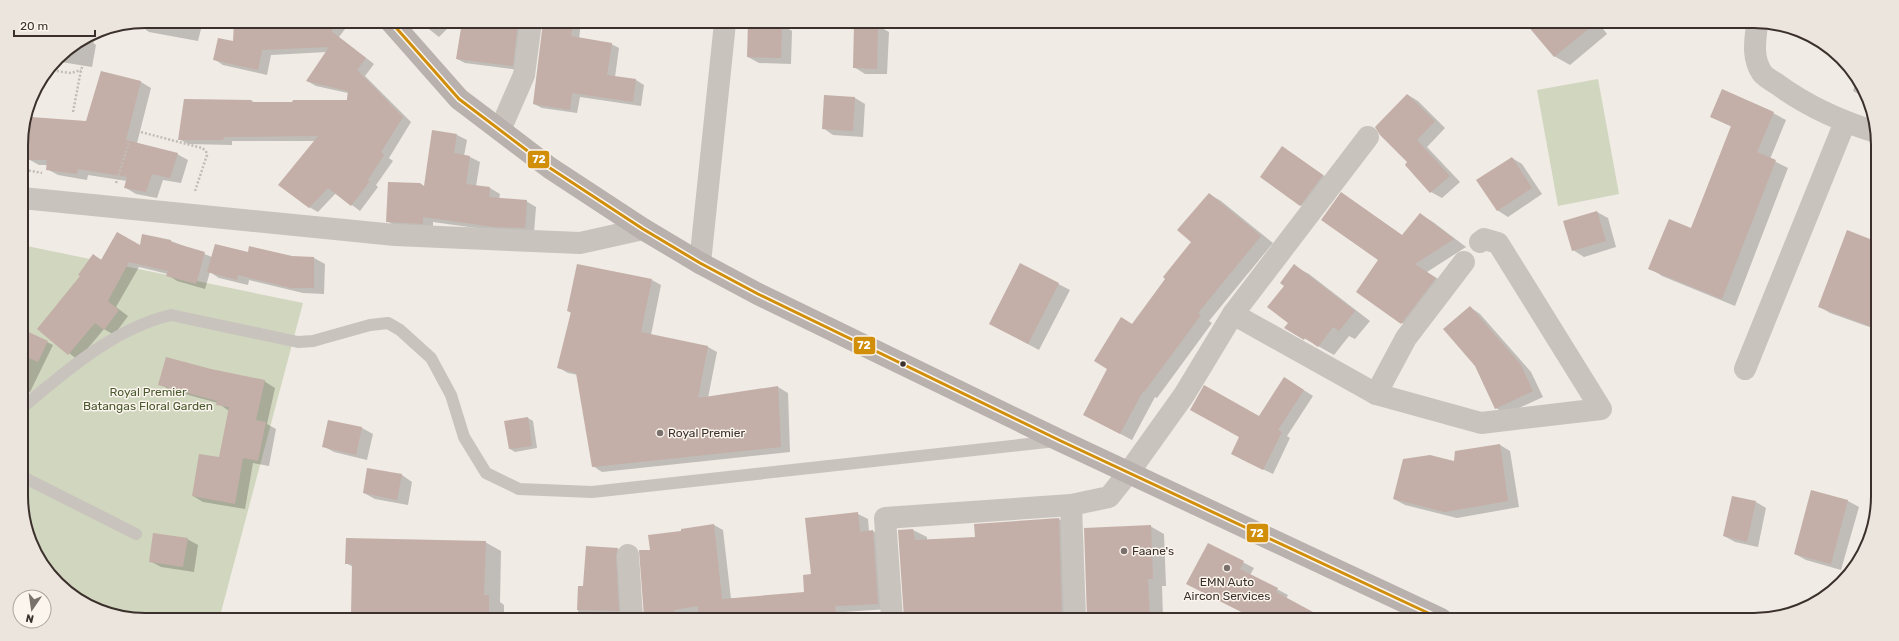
<svg xmlns="http://www.w3.org/2000/svg" width="1899" height="641" font-family="Rubik,sans-serif">
<style>
.green{fill:#d1d6bf}
.shadow{fill:#0003}
.building{fill:#c3afa7}
.lines{fill:none;stroke-linecap:round;stroke-linejoin:round}
.path{stroke:#c2bbb6;stroke-width:2.5;stroke-dasharray:2 2;stroke-linecap:butt}
.service{stroke:#c9c3be;stroke-width:12}
.minor{stroke:#c9c3be;stroke-width:22}
.primary{stroke:#b8b1ad;stroke-width:22}
.bus-1-casing{stroke:#fbf5ee;stroke-width:6}
.bus-1{stroke:#d18e09;stroke-width:3}
.bus-dot{fill:#3b302b;stroke:#fbf5ee;stroke-width:1.5}
.poi-dot{fill:#7a716c;stroke:#fbf5ee;stroke-width:1.5}
.labels{text-anchor:middle;stroke-width:3;stroke-linejoin:round;paint-order:stroke}
.park-label{font-size:12px;fill:#4a5a2e;stroke:#fbf5ee}
.poi-label{font-size:12px;fill:#3b302b;stroke:#fbf5ee;text-anchor:start}
.rim{fill:none;stroke:#3b302b;stroke-width:2}
.line-badge{stroke:#fbf5ee;stroke-width:1.5}
.badge-label{font-size:11px;text-anchor:middle;font-weight:bold;fill:#fff}
</style>
<rect width="100%" height="100%" fill="#f0ebe5"/>
<g class="green">
<polygon points="1598,79 1619,194 1558,206 1537,90"/>
<polygon points="22,245 303,303 220,616 113,616 76,599 52,578 23,520"/>
</g>
<g class="shadow">
<polygon points="145,21 203,21 198,41 149,32 139,25 139,22"/>
<polygon points="235,21 339,22 345,29 339,37 374,64 365,76 411,122 389,158 393,161 376,185 378,187 360,211 336,193 318,212 309,207 315,141 232,141 232,145 188,144 179,139 252,101 256,103 347,101 348,93 316,86 307,81 327,52 271,55 267,75 223,65 214,59 234,42"/>
<polygon points="420,22 454,22 439,37"/>
<polygon points="463,22 528,22 520,70 465,63 457,59"/>
<polygon points="544,22 581,22 579,39 611,44 619,48 615,77 636,80 644,85 641,106 580,97 577,113 542,108 534,104"/>
<polygon points="782,25 792,31 791,64 759,63 748,57"/>
<polygon points="1528,25 1600,25 1607,34 1570,65 1554,56"/>
<polygon points="878,26 889,32 887,74 865,74 854,67"/>
<polygon points="86,38 96,45 92,67 55,61 57,57"/>
<polygon points="101,72 141,82 151,88 137,143 177,154 188,160 181,183 163,180 157,198 136,194 126,188 127,181 88,175 87,180 58,175 47,169 48,165 39,165 28,159 30,139 21,141 26,118 87,122"/>
<polygon points="1856,82 1864,97 1853,91"/>
<polygon points="1408,95 1418,101 1445,128 1427,147 1460,182 1442,198 1431,192 1406,165 1409,162"/>
<polygon points="855,98 865,104 863,137 833,135 823,128"/>
<polygon points="1773,113 1786,120 1770,159 1788,168 1735,306 1662,276 1650,268 1691,229 1732,127 1711,117"/>
<polygon points="457,135 467,140 464,156 470,157 480,162 476,186 490,188 500,194 499,199 526,201 536,207 534,233 505,232 433,222 433,229 397,227 387,221 424,187"/>
<polygon points="1293,154 1333,182 1311,211 1300,205"/>
<polygon points="1512,158 1522,164 1542,194 1508,217 1497,210"/>
<polygon points="1209,194 1221,201 1273,243 1209,321 1212,323 1157,398 1155,397 1132,440 1096,421 1122,318 1133,325 1192,242"/>
<polygon points="1342,194 1403,236 1420,214 1433,222 1466,247 1427,272 1449,286 1415,330 1402,323 1380,260"/>
<polygon points="1597,212 1608,218 1616,247 1584,257 1573,250"/>
<polygon points="1848,232 1875,242 1875,329 1830,313 1820,307"/>
<polygon points="171,241 212,257 249,254 314,258 325,264 324,294 303,293 249,280 248,285 219,278 210,272 205,289 177,281 168,275 168,274 139,267 116,307 128,316 114,335 104,329 78,360 38,329 81,276 93,255 102,260 141,246"/>
<polygon points="1020,264 1070,290 1039,350 990,324"/>
<polygon points="1294,266 1309,274 1370,321 1355,339 1349,336 1334,355 1286,328 1289,323"/>
<polygon points="652,280 661,285 651,335 708,347 717,352 708,398 778,387 788,393 790,452 602,472 593,466 578,375 568,373 559,368 571,313 568,311"/>
<polygon points="1470,307 1480,314 1531,372 1543,397 1506,414 1496,408"/>
<polygon points="23,330 53,345 30,392 23,389"/>
<polygon points="211,370 264,381 275,388 267,424 276,429 269,466 253,463 245,509 203,502 193,496 220,458 229,411 218,403 170,390 160,384"/>
<polygon points="1285,378 1313,396 1287,436 1290,438 1273,474 1241,459 1240,437 1259,417"/>
<polygon points="528,418 533,421 537,448 515,452 510,449"/>
<polygon points="329,421 362,428 373,434 367,460 334,452 323,446"/>
<polygon points="1500,445 1510,451 1519,507 1457,518 1405,505 1394,499 1455,462"/>
<polygon points="402,475 412,482 408,505 375,499 364,493"/>
<polygon points="1812,491 1848,501 1859,507 1841,570 1806,560 1795,554"/>
<polygon points="1756,502 1766,508 1758,547 1735,542 1724,536"/>
<polygon points="858,514 868,519 869,532 873,531 883,537 888,609 844,612 845,618 645,617 640,551 651,551 682,532 714,525 723,530 731,599 805,593 812,575"/>
<polygon points="1059,519 1072,527 1075,618 905,618 913,530 927,537 927,540 976,538"/>
<polygon points="1150,526 1164,534 1166,586 1162,586 1163,618 1088,618 1085,529"/>
<polygon points="187,539 198,545 194,572 161,567 150,561"/>
<polygon points="485,542 501,551 500,602 504,605 504,617 352,616 353,567 346,563"/>
<polygon points="1208,544 1254,568 1250,575 1288,595 1286,599 1255,619"/>
<polygon points="618,549 627,554 628,617 578,617 579,587 584,587"/>
</g>
<g class="building">
<polygon points="234,21 338,22 331,31 366,58 357,70 403,117 381,152 384,155 367,181 370,181 351,206 328,188 309,208 278,185 318,136 224,137 223,140 178,140 184,99 252,100 251,102 292,102 293,100 347,100 348,91 306,81 329,47 262,50 258,70 213,60 218,38 233,41"/>
<polygon points="462,22 518,22 513,66 456,59"/>
<polygon points="543,22 573,22 571,36 612,43 607,75 636,79 633,102 572,93 570,110 533,104"/>
<polygon points="748,23 782,24 781,58 747,57"/>
<polygon points="854,24 878,25 877,69 853,68"/>
<polygon points="1527,25 1593,25 1554,57"/>
<polygon points="101,71 141,81 126,140 178,153 170,178 152,174 146,192 124,188 127,177 78,169 77,174 46,170 47,160 27,160 31,117 86,121"/>
<polygon points="1722,89 1774,112 1757,152 1776,160 1722,299 1648,269 1669,219 1691,228 1731,126 1710,117"/>
<polygon points="1407,94 1435,121 1417,140 1450,176 1430,193 1405,165 1407,162 1380,135 1375,127"/>
<polygon points="824,95 855,97 853,131 822,129"/>
<polygon points="432,130 457,134 454,153 470,156 466,184 490,187 489,197 527,200 525,228 494,227 423,217 423,224 386,222 388,182 420,183 424,186"/>
<polygon points="1282,146 1323,175 1300,206 1260,177"/>
<polygon points="1512,157 1532,188 1497,211 1476,180"/>
<polygon points="1341,192 1402,235 1420,213 1454,239 1415,264 1436,278 1401,324 1356,292 1378,260 1321,220"/>
<polygon points="1209,193 1261,236 1198,313 1201,315 1144,392 1143,391 1120,434 1083,415 1107,369 1094,361 1121,317 1132,324 1165,279 1163,277 1191,242 1177,230"/>
<polygon points="1597,211 1606,241 1572,251 1563,221"/>
<polygon points="1847,230 1875,241 1875,328 1818,307"/>
<polygon points="117,232 140,245 142,234 171,240 171,242 205,252 196,284 166,276 168,271 129,262 108,301 119,310 104,330 95,323 68,355 37,329 80,276 78,275 93,254 101,260"/>
<polygon points="215,244 248,252 249,246 292,256 314,257 314,288 291,288 238,275 237,280 207,272"/>
<polygon points="1020,263 1059,283 1028,344 989,324"/>
<polygon points="577,264 652,279 641,332 708,346 698,398 778,386 781,447 592,467 576,373 557,368 571,312 567,311"/>
<polygon points="1294,264 1355,311 1339,331 1333,327 1318,347 1305,338 1304,340 1284,328 1288,323 1267,307 1284,286 1280,283"/>
<polygon points="1470,306 1521,365 1533,391 1495,409 1475,366 1443,329"/>
<polygon points="22,329 48,341 38,362 22,355"/>
<polygon points="166,357 211,369 265,380 256,420 266,422 258,461 243,458 235,504 192,496 199,454 219,457 229,407 216,405 217,401 158,385"/>
<polygon points="1284,377 1304,390 1278,430 1282,432 1263,470 1231,454 1239,437 1190,410 1204,385 1259,416"/>
<polygon points="528,417 532,446 509,449 504,421"/>
<polygon points="328,420 362,427 356,455 322,447"/>
<polygon points="1500,444 1508,501 1445,512 1393,499 1403,459 1430,455 1454,461 1455,451"/>
<polygon points="367,468 402,474 397,500 363,493"/>
<polygon points="1811,490 1848,500 1831,564 1794,554"/>
<polygon points="1732,496 1756,501 1747,542 1723,536"/>
<polygon points="858,512 860,532 873,530 878,604 835,606 836,617 698,617 698,606 674,610 675,617 644,617 639,550 650,550 648,535 681,531 681,529 714,524 722,599 804,592 803,575 811,574 805,518"/>
<polygon points="1059,518 1062,618 904,618 898,530 913,529 915,540 975,537 974,524"/>
<polygon points="1151,525 1153,579 1148,579 1150,618 1087,618 1084,528"/>
<polygon points="153,533 188,538 183,567 149,562"/>
<polygon points="346,538 486,541 484,595 489,595 489,617 351,616 352,564 345,564"/>
<polygon points="1208,543 1244,561 1240,569 1278,588 1276,592 1326,619 1255,619 1186,584"/>
<polygon points="586,546 618,548 616,556 619,611 577,610 578,586 583,586"/>
</g>
<g class="lines">
<g class="path">
<polyline points="49,70 71,73 81,70"/>
<polyline points="73,112 81,70 97,31"/>
<polyline points="21,169 42,173"/>
<polyline points="116,183 133,130 202,148 206,151 207,155 195,191"/>
</g>
<g class="service">
<path d="M23,407C66,371 115,328 171,315L298,342L313,341L370,325L388,323L400,330L431,358L451,395L464,437L486,473L519,489L592,492L1056,441"/>
<polyline points="23,477 136,534"/>
</g>
<g class="minor">
<path d="M1757,25C1755,41 1752,58 1762,73C1765,77 1772,81 1777,84C1807,106 1840,121 1876,132"/>
<polyline points="500,130 524,75 531,22"/>
<polyline points="22,198 395,235 580,243 643,229"/>
<polyline points="700,263 725,23"/>
<polyline points="1233,314 1368,137"/>
<polyline points="1745,369 1845,122"/>
<polyline points="1376,394 1406,338 1464,262"/>
<polyline points="1071,505 1075,618"/>
<polyline points="628,555 632,617"/>
<polyline points="892,618 885,518 1071,505 1109,497 1129,472 1184,395 1233,314 1376,394 1481,423 1601,409 1498,243 1484,239 1480,242"/>
</g>
<polyline class="primary" points="391,22 459,99 550,168 643,229 700,263 758,294 1061,441 1441,619"/>
<defs>
<polyline id="bus-1" points="391,22 459,99 550,168 643,229 700,263 758,294 1061,441 1441,619"/>
</defs>
<use href="#bus-1" class="bus-1-casing"/>
<use href="#bus-1" class="bus-1"/>
</g>
<circle class="bus-dot" cx="903" cy="364" r="3.5"/>
<g class="poi-dot">
<circle cx="660" cy="433" r="4"/>
<circle cx="1124" cy="551" r="4"/>
<circle cx="1227" cy="568" r="4"/>
</g>
<g class="labels">
<g class="park-label">
<text x="148" y="396">Royal Premier<tspan x="148" dy="14">Batangas Floral Garden</tspan></text>
</g>
<g class="poi-label">
<text x="668" y="437">Royal Premier</text>
<text x="1132" y="555">Faane's</text>
<text x="1227" y="586" text-anchor="middle">EMN Auto<tspan x="1227" dy="14">Aircon Services</tspan></text>
</g>
</g>
<path d="M0 0H1899V641H0ZM145 28H1754A117 117 0 0 1 1871 145V496A117 117 0 0 1 1754 613H145A117 117 0 0 1 28 496V145A117 117 0 0 1 145 28Z" fill="#ece5de" fill-rule="evenodd"/>
<path class="rim" d="M145 28H1754A117 117 0 0 1 1871 145V496A117 117 0 0 1 1754 613H145A117 117 0 0 1 28 496V145A117 117 0 0 1 145 28Z"/>
<g class="line-badge">
<rect x="527" y="150" width="23" height="19" rx="4" fill="#d18e09"/>
<rect x="853" y="336" width="23" height="19" rx="4" fill="#d18e09"/>
<rect x="1246" y="523" width="23" height="20" rx="4" fill="#d18e09"/>
</g>
<g class="badge-label">
<text x="539" y="163">72</text>
<text x="864" y="349">72</text>
<text x="1257" y="537">72</text>
</g>
<g transform="translate(32 609) rotate(193)"><circle r="19" fill="#fbf5ee" stroke="#aea6a0"/>
<path d="M0-3L7 15L0 10L-7 15Z" fill="#7a716c"/>
<text y="-6" font-size="11" font-weight="bold" text-anchor="middle" fill="#3b302b">N</text>
</g>
<path d="M14 30v6h81v-6" fill="none" stroke="#3b302b" stroke-width="2"/>
<text x="20" y="30" font-size="12" fill="#3b302b" stroke="#fbf5ee" stroke-width="3" paint-order="stroke">20 m</text>
</svg>
